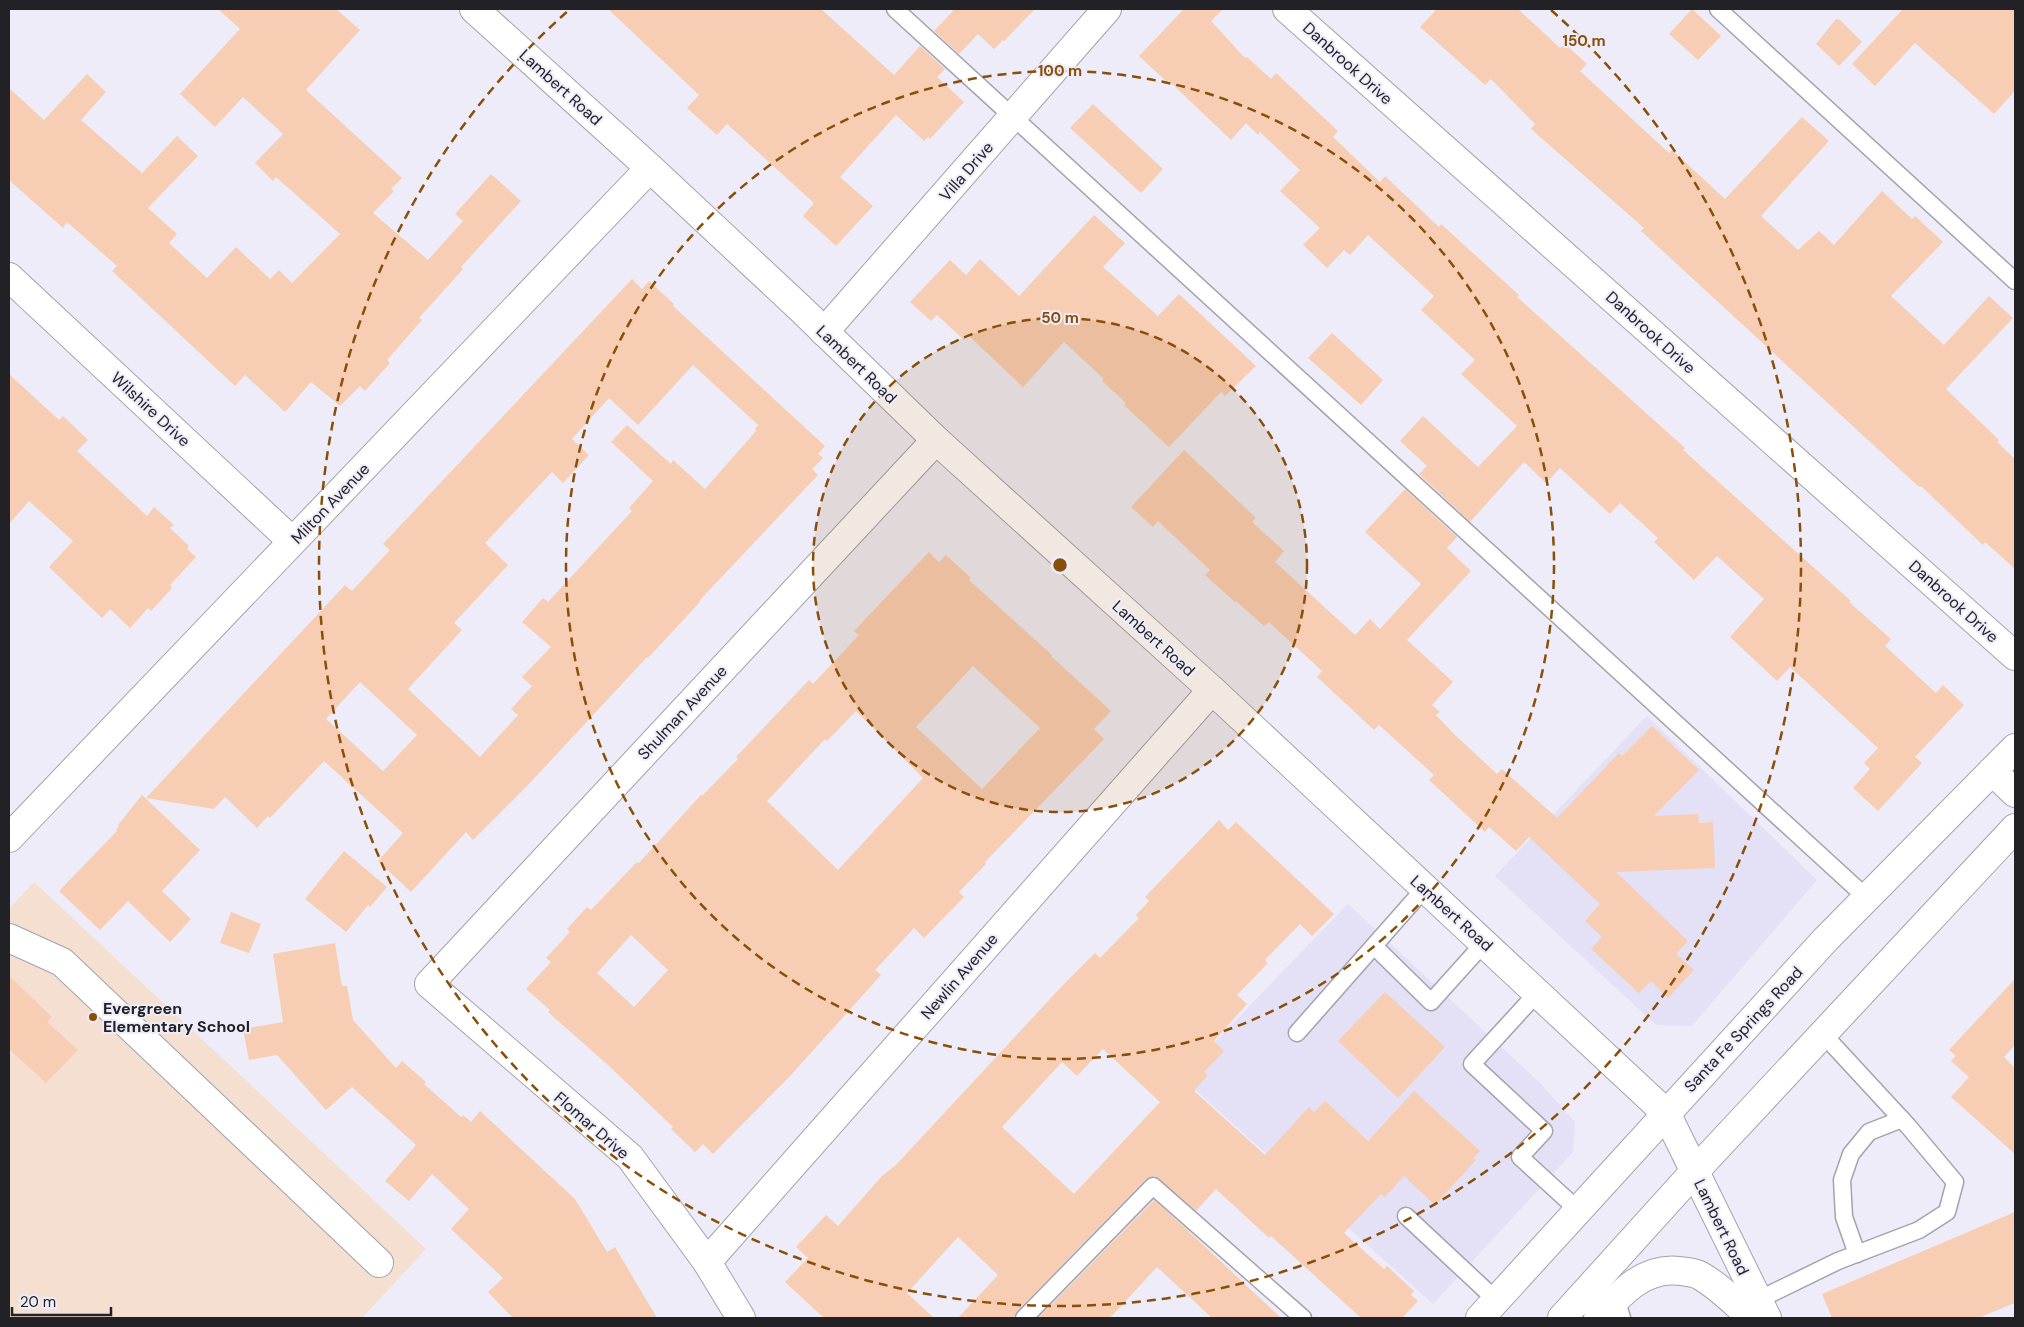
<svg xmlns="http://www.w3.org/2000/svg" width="2024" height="1327" font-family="'DM Sans',sans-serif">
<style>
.commercial{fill:#e4e0f6}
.education{fill:#f4dfd1}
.building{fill:#f7ceb4;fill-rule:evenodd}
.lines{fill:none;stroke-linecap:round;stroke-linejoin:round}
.lane-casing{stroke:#a3a2ad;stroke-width:19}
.street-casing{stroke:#a3a2ad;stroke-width:30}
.secondary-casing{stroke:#a3a2ad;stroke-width:30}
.lane{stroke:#fff;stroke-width:16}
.street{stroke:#fff;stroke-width:28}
.secondary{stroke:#fff;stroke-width:28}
.ring{fill:none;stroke:#894e08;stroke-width:2.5;stroke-dasharray:9 6}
.poi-dot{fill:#894e08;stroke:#edecf8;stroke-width:2}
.labels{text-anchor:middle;stroke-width:4;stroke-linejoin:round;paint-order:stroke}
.street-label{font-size:16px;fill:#222226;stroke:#edecf8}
.poi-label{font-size:16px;font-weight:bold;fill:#222226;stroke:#edecf8;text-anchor:start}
.centre{fill:#894e08;stroke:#edecf8;stroke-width:2.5}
.ring-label{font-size:15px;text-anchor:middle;font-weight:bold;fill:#894e08;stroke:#edecf8;stroke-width:4;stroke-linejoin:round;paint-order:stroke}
</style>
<rect width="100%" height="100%" fill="#edecf8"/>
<g class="commercial">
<polygon points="1647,716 1817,880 1692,1026 1656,1025 1495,876"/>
<polygon points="1348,904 1540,1083 1575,1122 1573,1152 1433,1304 1181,1077"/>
</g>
<polygon class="education" points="34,882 426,1249 362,1318 9,1318 9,909"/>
<g class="building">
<polygon points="218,9 336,9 360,30 306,90 402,178 391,189 394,191 373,213 428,260 463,221 455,214 491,174 521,201 461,267 463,269 419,318 422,320 387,360 390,363 365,391 360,386 340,406 311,382 285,412 245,375 235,386 112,271 117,266 67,222 63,228 9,180 9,88 44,120 87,74 106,92 81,120 142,173 177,136 198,156 148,208 177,234 169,243 207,278 236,247 270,279 279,270 292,283 340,234 276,177 273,181 255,163 283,134 243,97 215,127 180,94 240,29"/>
<polygon points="608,9 821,9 894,75 920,46 945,69 937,77 964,102 930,139 928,137 924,141 896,115 840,177 873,206 836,246 803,216 814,203 727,124 717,135 687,108 699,95"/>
<polygon points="951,9 1035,9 1004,41 1003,40 994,49 978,34 959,54 934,31 953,11"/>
<polygon points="1184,9 1223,9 1211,21 1245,58 1247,57 1271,79 1276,73 1338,131 1333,137 1380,182 1385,176 1439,227 1441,224 1519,295 1517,297 1685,448 1683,450 1851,601 1849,602 1891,639 1885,646 1936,693 1943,685 1964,705 1915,757 1922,763 1878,811 1853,788 1870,769 1864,763 1878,748 1790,667 1777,681 1730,637 1764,599 1717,556 1694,580 1654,542 1658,538 1620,503 1610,514 1560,468 1546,483 1524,462 1470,522 1419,474 1427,466 1400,441 1423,416 1478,467 1517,426 1461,374 1475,360 1421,310 1434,296 1368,235 1350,255 1344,250 1327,268 1303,245 1320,228 1280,191 1300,170 1260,132 1258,135 1246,123 1231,140 1168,80 1167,82 1139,56"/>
<polygon points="1437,9 1518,9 1560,48 1565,44 1587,64 1580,71 1669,153 1672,150 1725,199 1802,117 1829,141 1761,216 1798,250 1819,231 1834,245 1882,191 1912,219 1915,216 1943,242 1891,296 1944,345 1989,296 2013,318 1946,389 1999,440 1997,442 2015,459 2015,569 1985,542 1983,545 1921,486 1919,487 1641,231 1644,228 1531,129 1535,124 1491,79 1485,85 1420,27"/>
<polygon points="1692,9 1721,36 1698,60 1669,34"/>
<polygon points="1903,9 2015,9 2015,91 1994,114 1915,43 1875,86 1852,64"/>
<polygon points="1836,19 1840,20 1862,42 1839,66 1816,44"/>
<polygon points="1093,104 1163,169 1141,193 1070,128"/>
<polygon points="1094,215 1125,243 1103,267 1158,316 1179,294 1256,366 1225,396 1221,392 1169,447 1124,405 1126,403 1102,381 1104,379 1064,342 1023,387 968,335 964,340 937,315 931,321 910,302 950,260 966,275 980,259 1019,296"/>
<path d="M632,279L642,289L649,281L674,304L673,306L825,446L818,454L823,458L812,469L818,475L699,601L700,602L648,658L647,657L528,785L473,840L466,832L411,892L378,861L403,833L324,761L270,818L268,816L257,828L225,797L214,809L146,798L345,585L352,591L390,550L383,544ZM693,365L758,425L755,429L756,431L705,489L673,460L671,464L627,425L611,442L653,481L629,508L632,511L548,602L543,598L522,622L551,647L522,677L532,686L511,709L518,715L480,757L408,689L462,630L454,623L508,565L485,543L552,472L563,483L589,455L572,439L609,398L638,425ZM360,682L417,735L383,771L326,719Z"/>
<polygon points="1332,333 1383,380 1361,405 1308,358"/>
<polygon points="9,374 59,420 63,416 88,440 77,451 147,516 154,507 174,525 170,528 189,546 187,549 196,557 170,585 172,588 151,611 148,608 130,628 110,609 102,618 49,567 73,541 29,501 9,524"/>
<polygon points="1184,450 1256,518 1252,522 1284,551 1275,562 1355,635 1370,619 1380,629 1421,584 1365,532 1405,489 1457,537 1447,548 1471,571 1407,640 1453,682 1432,705 1440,712 1436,715 1455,735 1497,774 1502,769 1557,818 1619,753 1622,756 1652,726 1699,770 1654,816 1698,814 1699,823 1713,822 1715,868 1616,872 1688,941 1676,954 1694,970 1668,998 1651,981 1639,993 1591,949 1602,937 1585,921 1600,904 1529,837 1516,851 1489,827 1485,832 1429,780 1434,775 1379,725 1374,730 1317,677 1322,671 1269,622 1264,626 1236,601 1235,602 1205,575 1210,570 1158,521 1153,527 1131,507"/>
<path d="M929,552L939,562L946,555L971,578L969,580L1052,655L1051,656L1111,711L1094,729L1104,739L985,862L986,864L959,892L964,897L924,938L914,928L875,970L881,975L790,1076L713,1154L703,1144L695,1152L671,1129L673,1127L609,1066L548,1012L550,1010L526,989L551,962L546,958L570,932L567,929L587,907L591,910L637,862L639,863L701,795L702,796L738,759L736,757L809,680L813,684L859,635L854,631ZM973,666L1040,728L982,789L916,727ZM856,711L923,778L838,870L767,801L825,739L827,741ZM631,935L668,970L634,1007L597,973Z"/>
<polygon points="142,795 200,850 162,891 191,919 170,942 128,901 100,930 59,891 117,831 116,830 119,826 118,825"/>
<path d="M1219,820L1228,830L1236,822L1334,914L1312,936L1300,924L1265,960L1268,963L1237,995L1247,1004L1214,1041L1224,1051L1204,1072L1208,1075L1194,1091L1265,1155L1309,1107L1314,1112L1325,1101L1368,1141L1414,1091L1480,1151L1473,1158L1476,1160L1435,1205L1404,1176L1385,1197L1381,1194L1344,1233L1384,1269L1387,1266L1414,1291L1411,1295L1418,1301L1402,1318H1361L1271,1236L1269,1238L1216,1189L1196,1211L1155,1176L1146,1179L1017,1311L1014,1318H958L998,1275L958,1237L907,1293L934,1318H824L785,1282L808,1258L796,1247L826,1215L838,1226L882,1176L896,1165L1063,985L1095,953L1100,958L1139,918L1136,915L1149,901L1145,897ZM1103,1049L1160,1102L1074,1194L1002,1127L1062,1062L1077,1076Z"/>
<polygon points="344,851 387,887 370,907 368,905 346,932 305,899"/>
<polygon points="231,912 261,924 249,953 220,943"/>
<polygon points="335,943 342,986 347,986 353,1020 396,1068 402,1061 426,1082 424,1084 461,1117 463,1115 471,1122 480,1111 575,1199 607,1252 615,1247 657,1318 513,1318 488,1292 503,1278 451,1229 469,1209 432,1174 409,1201 385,1181 416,1145 352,1087 326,1110 277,1055 249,1060 243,1029 283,1022 273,954"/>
<polygon points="9,976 52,1017 47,1022 78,1050 46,1083 9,1049"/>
<polygon points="2015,979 2015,1045 2004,1057 2015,1068 2015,1154 1951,1097 1969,1077 1951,1061 1956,1056 1949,1050"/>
<polygon points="1385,992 1445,1047 1398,1098 1338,1041"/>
<polygon points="1154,1200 1183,1226 1281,1318 1212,1318 1157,1267 1110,1318 1038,1318"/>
<polygon points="2015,1212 2015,1303 1978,1318 1832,1318 1822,1294"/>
</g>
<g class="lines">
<defs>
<g id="lane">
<polyline points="895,9 1868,899"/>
<polyline points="1718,9 2015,281"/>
<polyline points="1374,946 1431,1002 1484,943"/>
<polyline points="1538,992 1472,1064 1544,1131 1520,1157 1578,1210"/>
<polyline points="1297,1033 1424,889"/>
<polyline points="1406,1216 1496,1300"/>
<polyline points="1857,1254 1844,1217 1842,1180 1851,1154 1869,1132 1902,1119"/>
<polyline points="1616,1298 1622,1318"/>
<polyline points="1758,1300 1838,1261 1919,1230 1947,1212 1955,1182 1908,1126 1823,1034"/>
<polyline points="1024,1318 1153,1186 1303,1318"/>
</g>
<g id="street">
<polyline points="1287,9 2015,656"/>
<polyline points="9,277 292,541"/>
<polyline points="824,332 1107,9"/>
<polyline points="1992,771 2015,793"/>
<polyline points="9,838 650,168"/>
<polyline points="9,938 62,962 379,1263"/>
<polyline points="707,1262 1212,690"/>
<polyline points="741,1318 707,1262 630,1157 429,984 936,440"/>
</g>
<g id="secondary">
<polyline points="474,9 650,168 801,309 936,440 1212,690 1666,1113 1767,1318"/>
<polyline points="1480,1318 1826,939 2015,748"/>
<polyline points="1562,1318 1695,1171 2015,828"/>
<path d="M1598,1318C1620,1294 1644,1266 1680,1271C1686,1272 1693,1272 1699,1275C1719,1286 1735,1303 1752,1318"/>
</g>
</defs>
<use href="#lane" class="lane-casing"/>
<use href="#street" class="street-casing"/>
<use href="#secondary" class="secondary-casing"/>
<use href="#lane" class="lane"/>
<use href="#street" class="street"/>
<use href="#secondary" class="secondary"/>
</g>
<circle cx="1060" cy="565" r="247" fill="#894e08" fill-opacity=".12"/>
<g class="ring">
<circle cx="1060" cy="565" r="247"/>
<circle cx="1060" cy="565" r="494"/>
<path d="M1551 10A741 741 0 1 1 569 10"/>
</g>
<circle class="poi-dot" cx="93" cy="1017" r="5"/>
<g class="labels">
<g class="street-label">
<text transform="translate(1348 63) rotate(42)" y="6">Danbrook Drive</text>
<text transform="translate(561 87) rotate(42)" y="6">Lambert Road</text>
<text transform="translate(966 171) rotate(-49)" y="6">Villa Drive</text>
<text transform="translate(1651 332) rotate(42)" y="6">Danbrook Drive</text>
<text transform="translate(857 364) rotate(44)" y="6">Lambert Road</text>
<text transform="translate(151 409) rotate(43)" y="6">Wilshire Drive</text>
<text transform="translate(330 503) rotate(-46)" y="6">Milton Avenue</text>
<text transform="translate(1954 601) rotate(42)" y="6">Danbrook Drive</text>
<text transform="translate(1154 638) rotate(42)" y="6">Lambert Road</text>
<text transform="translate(682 712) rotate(-47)" y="6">Shulman Avenue</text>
<text transform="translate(1452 913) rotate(42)" y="6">Lambert Road</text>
<text transform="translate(959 976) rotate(-49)" y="6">Newlin Avenue</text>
<text transform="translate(1743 1029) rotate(-47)" y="6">Santa Fe Springs Road</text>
<text transform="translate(592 1125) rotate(41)" y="6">Flomar Drive</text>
<text transform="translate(1722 1227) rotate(64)" y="6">Lambert Road</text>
</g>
<g class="poi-label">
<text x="103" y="1014">Evergreen<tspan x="103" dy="18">Elementary School</tspan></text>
</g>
</g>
<circle cx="1060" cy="565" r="8" class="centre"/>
<g class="ring-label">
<text x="1584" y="46">150 m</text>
<text x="1060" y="76">100 m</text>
<text x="1060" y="323">50 m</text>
</g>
<rect width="2024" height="1327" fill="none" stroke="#222226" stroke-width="20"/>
<path d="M12 1307v8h99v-8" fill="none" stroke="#222226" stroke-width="2.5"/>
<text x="20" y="1307" font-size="15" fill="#222226" stroke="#edecf8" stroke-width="4" paint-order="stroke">20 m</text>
</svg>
